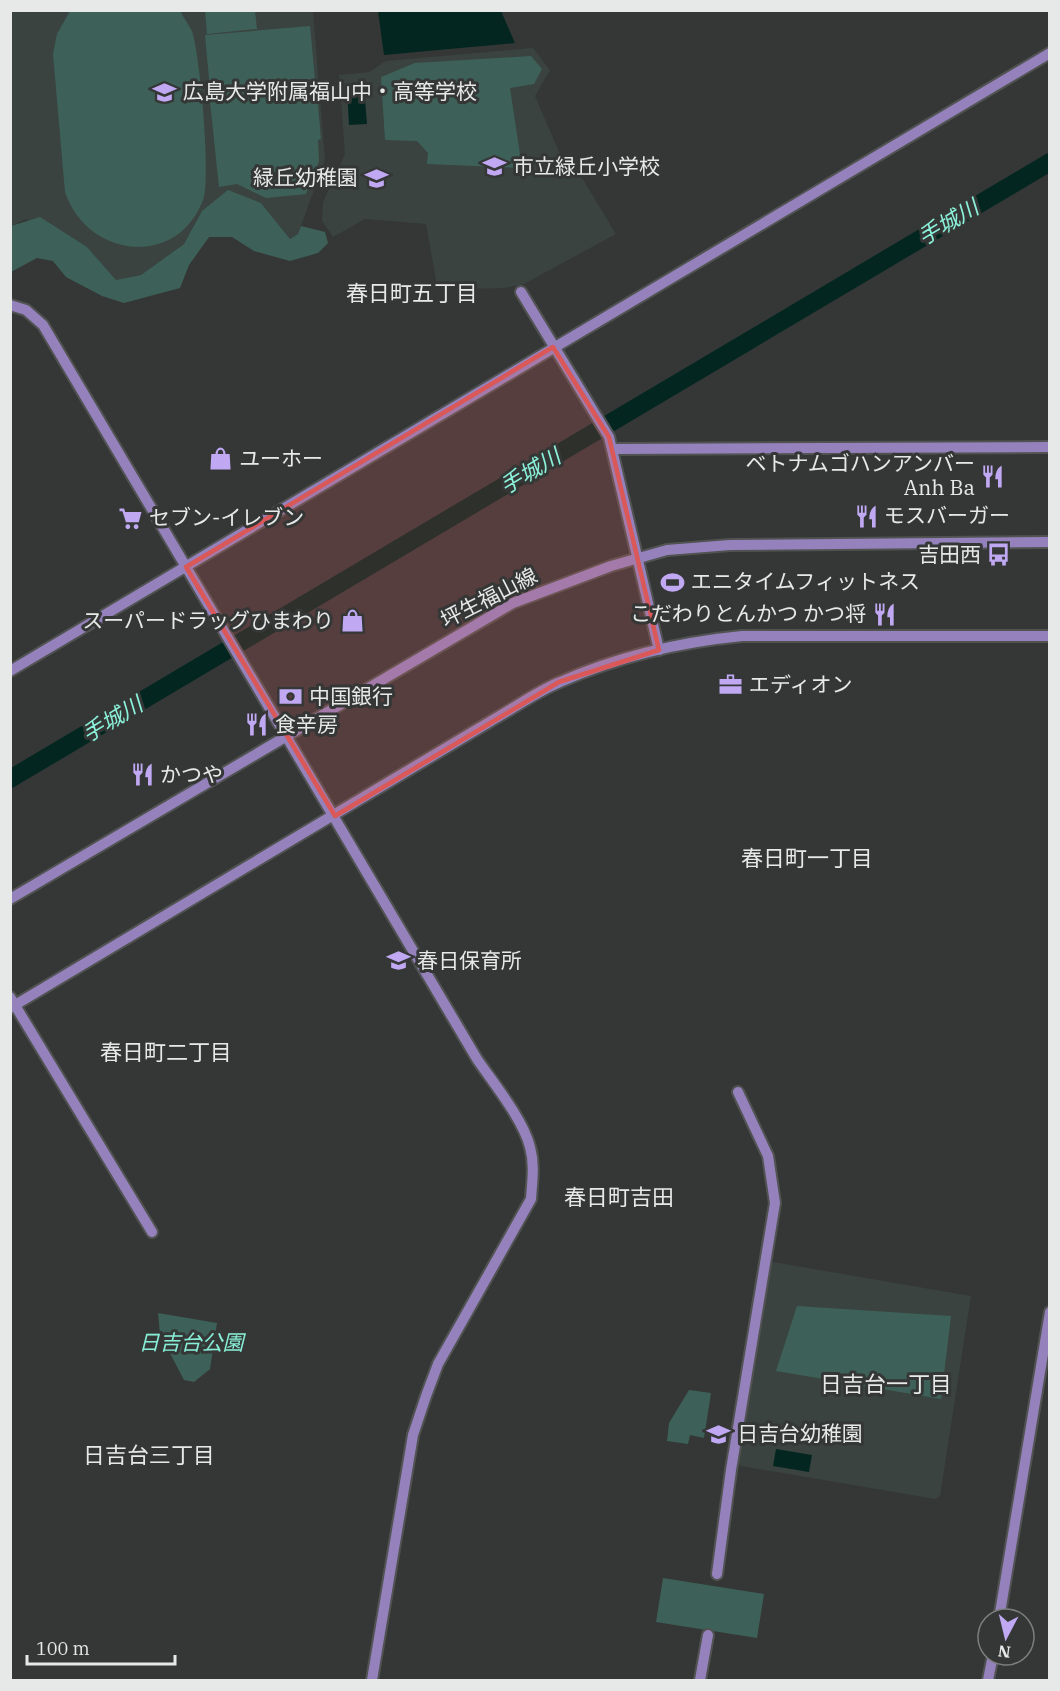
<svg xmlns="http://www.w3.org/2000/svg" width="1060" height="1691" font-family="'IBM Plex Serif','Noto Sans JP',serif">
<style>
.built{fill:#3a4340}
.green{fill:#3d6158}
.water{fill:#032720}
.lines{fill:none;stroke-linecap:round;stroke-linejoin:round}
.river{stroke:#032720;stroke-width:18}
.secondary-casing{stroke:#515352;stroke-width:14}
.secondary{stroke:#9582bd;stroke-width:10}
.marked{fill:#da5858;fill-opacity:0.2;stroke:#da5858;stroke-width:4.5;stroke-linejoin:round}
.labels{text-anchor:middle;stroke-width:6;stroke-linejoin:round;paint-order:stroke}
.poi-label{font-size:21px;fill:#e7e8e8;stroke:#343736;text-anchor:start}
.street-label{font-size:21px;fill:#e7e8e8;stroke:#343736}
.park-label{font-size:21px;font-style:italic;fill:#87edd6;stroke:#343736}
.water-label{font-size:22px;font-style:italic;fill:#8cf1da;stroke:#343736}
.neighbourhood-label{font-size:22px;fill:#e7e8e8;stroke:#343736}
</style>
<rect width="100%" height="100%" fill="#343736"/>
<g class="built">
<polygon points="10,11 313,11 325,160 298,234 290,239 261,203 202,211 184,244 141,275 116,280 87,247 26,219 11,226"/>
<polygon points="533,48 550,70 535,96 559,152 584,181 616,234 524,284 504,288 470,289 437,285 426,224 365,219 333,237 322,221 323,202 345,154 339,75 369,72 386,61"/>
<polygon points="773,1262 971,1296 940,1496 935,1499 741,1466 737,1462 769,1264"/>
</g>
<g class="green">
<path d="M70,11H180L192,31C200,56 211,178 203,200C177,269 87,258 65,192L53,54L57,34Z"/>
<polygon points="205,11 255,11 257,29 207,34"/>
<polygon points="310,26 315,79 210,89 205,35"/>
<polygon points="531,56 542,69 534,84 510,88 522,168 427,164 428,153 417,141 385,140 381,77 415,63"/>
<polygon points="316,82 321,139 318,140 319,161 306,194 266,198 237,184 219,187 209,92"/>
<polygon points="228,190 261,203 290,239 298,234 301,226 325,232 328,243 318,253 290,261 254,251 232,237 209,237 189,265 180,288 124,303 102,296 66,277 53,261 37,258 11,272 11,226 40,217 87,247 116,280 141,275 184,244 202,211"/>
<polygon points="797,1306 951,1316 941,1399 776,1371"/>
<polygon points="158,1313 217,1323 210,1369 194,1382 184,1380 160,1334"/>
<polygon points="689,1390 711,1393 704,1438 690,1435 688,1444 667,1441 669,1423"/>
<polygon points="663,1578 764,1594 757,1638 656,1622"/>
</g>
<g class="water">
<polygon points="378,11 501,11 515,43 384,55"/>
<polygon points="364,87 367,124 349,125 347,89"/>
<polygon points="776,1449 812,1455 809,1472 773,1466"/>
</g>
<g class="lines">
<polyline class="river" points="10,779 1050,162"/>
<defs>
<g id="secondary">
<polyline points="521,292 609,437 659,650"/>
<path d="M10,305L26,310L43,325L477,1059C494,1084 523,1119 530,1147C535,1165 532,1182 531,1199L438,1364L426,1396L413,1435L372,1680"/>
<polyline points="612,449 1050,447"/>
<polyline points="10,671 1050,53"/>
<polyline points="10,899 513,603 611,566 667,550 730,545 1050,542"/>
<polyline points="10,997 152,1232"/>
<path d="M10,1008L496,718C517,706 538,691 560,682C617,657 681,642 742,636H1050"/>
<polyline points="717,1574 731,1470 775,1203 768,1156 738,1092"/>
<polyline points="999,1619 1050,1312"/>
<polyline points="700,1680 708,1635"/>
<polyline points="988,1680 993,1655"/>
</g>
</defs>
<use href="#secondary" class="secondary-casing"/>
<use href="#secondary" class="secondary"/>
</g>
<path class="marked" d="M553,347L609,437L659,650L559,682L335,816L186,567Z"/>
<defs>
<symbol id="school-bare" viewBox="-9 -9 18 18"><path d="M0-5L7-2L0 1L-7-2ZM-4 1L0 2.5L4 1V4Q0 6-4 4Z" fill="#c0a8f3" stroke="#343736" stroke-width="2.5" paint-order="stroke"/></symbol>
<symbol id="shop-bare" viewBox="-9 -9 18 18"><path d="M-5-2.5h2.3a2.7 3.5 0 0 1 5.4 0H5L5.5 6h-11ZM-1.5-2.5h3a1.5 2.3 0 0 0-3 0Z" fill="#c0a8f3" stroke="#343736" stroke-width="2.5" paint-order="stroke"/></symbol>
<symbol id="restaurant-bare" viewBox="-9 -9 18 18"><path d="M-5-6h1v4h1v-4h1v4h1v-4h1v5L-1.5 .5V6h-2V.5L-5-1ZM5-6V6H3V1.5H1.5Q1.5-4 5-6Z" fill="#c0a8f3" stroke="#343736" stroke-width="2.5" paint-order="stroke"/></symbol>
<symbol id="supermarket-bare" viewBox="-9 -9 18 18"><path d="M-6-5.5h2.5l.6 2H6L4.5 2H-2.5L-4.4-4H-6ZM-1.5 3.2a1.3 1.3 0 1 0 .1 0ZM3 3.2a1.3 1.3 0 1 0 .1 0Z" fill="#c0a8f3" stroke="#343736" stroke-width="2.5" paint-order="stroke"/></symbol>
<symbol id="bus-bare" viewBox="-9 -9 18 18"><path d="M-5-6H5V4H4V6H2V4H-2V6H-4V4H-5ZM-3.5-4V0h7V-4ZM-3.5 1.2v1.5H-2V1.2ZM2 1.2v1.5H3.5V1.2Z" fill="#c0a8f3" stroke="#343736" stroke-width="2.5" paint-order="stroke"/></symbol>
<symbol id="stadium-bare" viewBox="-9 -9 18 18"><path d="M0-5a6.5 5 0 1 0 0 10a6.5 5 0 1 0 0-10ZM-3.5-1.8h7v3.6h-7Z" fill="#c0a8f3" stroke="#343736" stroke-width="2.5" paint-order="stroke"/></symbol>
<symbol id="office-bare" viewBox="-9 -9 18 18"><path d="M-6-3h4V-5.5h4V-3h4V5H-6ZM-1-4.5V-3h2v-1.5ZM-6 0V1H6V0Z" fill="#c0a8f3" stroke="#343736" stroke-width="2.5" paint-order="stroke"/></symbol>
<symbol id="bank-bare" viewBox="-9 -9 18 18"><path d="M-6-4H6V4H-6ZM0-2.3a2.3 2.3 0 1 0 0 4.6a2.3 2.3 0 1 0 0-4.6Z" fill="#c0a8f3" stroke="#343736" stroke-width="2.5" paint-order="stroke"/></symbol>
</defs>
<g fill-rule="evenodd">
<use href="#school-bare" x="148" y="76" width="33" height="33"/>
<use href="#school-bare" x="478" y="150" width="33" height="33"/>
<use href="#school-bare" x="360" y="162" width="33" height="33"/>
<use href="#shop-bare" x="204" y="442" width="33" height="33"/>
<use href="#restaurant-bare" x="976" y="460" width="33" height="33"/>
<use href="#restaurant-bare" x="850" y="500" width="33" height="33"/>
<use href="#supermarket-bare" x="114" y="502" width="33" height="33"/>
<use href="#bus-bare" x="982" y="538" width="33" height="33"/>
<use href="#stadium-bare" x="656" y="566" width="33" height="33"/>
<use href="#restaurant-bare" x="868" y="598" width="33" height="33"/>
<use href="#shop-bare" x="336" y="604" width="33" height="33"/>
<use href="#office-bare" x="714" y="668" width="33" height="33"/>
<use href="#bank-bare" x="274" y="680" width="33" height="33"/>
<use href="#restaurant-bare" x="240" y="708" width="33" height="33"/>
<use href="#restaurant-bare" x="126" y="758" width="33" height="33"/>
<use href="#school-bare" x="382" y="944" width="33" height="33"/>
<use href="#school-bare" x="702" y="1418" width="33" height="33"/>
</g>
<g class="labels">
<g class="poi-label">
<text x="183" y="99">広島大学附属福山中・高等学校</text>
<text x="513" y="174">市立緑丘小学校</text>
<text x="358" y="185" text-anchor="end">緑丘幼稚園</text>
<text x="239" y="466">ユーホー</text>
<text x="975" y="471" text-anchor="end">ベトナムゴハンアンバー<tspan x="975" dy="24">Anh Ba</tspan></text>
<text x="884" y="523">モスバーガー</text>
<text x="149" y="525">セブン-イレブン</text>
<text x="981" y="562" text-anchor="end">吉田西</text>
<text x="691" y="589">エニタイムフィットネス</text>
<text x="866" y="621" text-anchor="end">こだわりとんかつ かつ将</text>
<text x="334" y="628" text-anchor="end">スーパードラッグひまわり</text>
<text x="749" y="692">エディオン</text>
<text x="309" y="704">中国銀行</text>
<text x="275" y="732">食辛房</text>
<text x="160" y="782">かつや</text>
<text x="417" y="968">春日保育所</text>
<text x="737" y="1441">日吉台幼稚園</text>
</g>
<g class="street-label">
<text transform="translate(489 598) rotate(-27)" y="7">坪生福山線</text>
</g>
<g class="park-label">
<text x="191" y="1350">日吉台公園</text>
</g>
<g class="water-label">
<text transform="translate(948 222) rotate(-31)" y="8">手城川</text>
<text transform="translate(530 471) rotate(-31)" y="8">手城川</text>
<text transform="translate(112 719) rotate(-31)" y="8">手城川</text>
</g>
<g class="neighbourhood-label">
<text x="412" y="301">春日町五丁目</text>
<text x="807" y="866">春日町一丁目</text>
<text x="166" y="1060">春日町二丁目</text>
<text x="619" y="1205">春日町吉田</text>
<text x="886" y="1392">日吉台一丁目</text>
<text x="149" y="1463">日吉台三丁目</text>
</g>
</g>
<rect width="1060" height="1691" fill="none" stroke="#e7e8e8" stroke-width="24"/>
<g transform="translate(1006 1637) rotate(187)"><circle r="28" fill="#343736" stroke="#7c7e7d" stroke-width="1.5"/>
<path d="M0-4.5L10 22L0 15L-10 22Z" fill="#c0a8f3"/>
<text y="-9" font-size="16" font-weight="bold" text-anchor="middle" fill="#e7e8e8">N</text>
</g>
<path d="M27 1655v9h148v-9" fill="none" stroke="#e7e8e8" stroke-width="3"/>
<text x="36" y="1655" font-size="18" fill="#e7e8e8" stroke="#343736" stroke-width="4.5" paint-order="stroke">100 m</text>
</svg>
